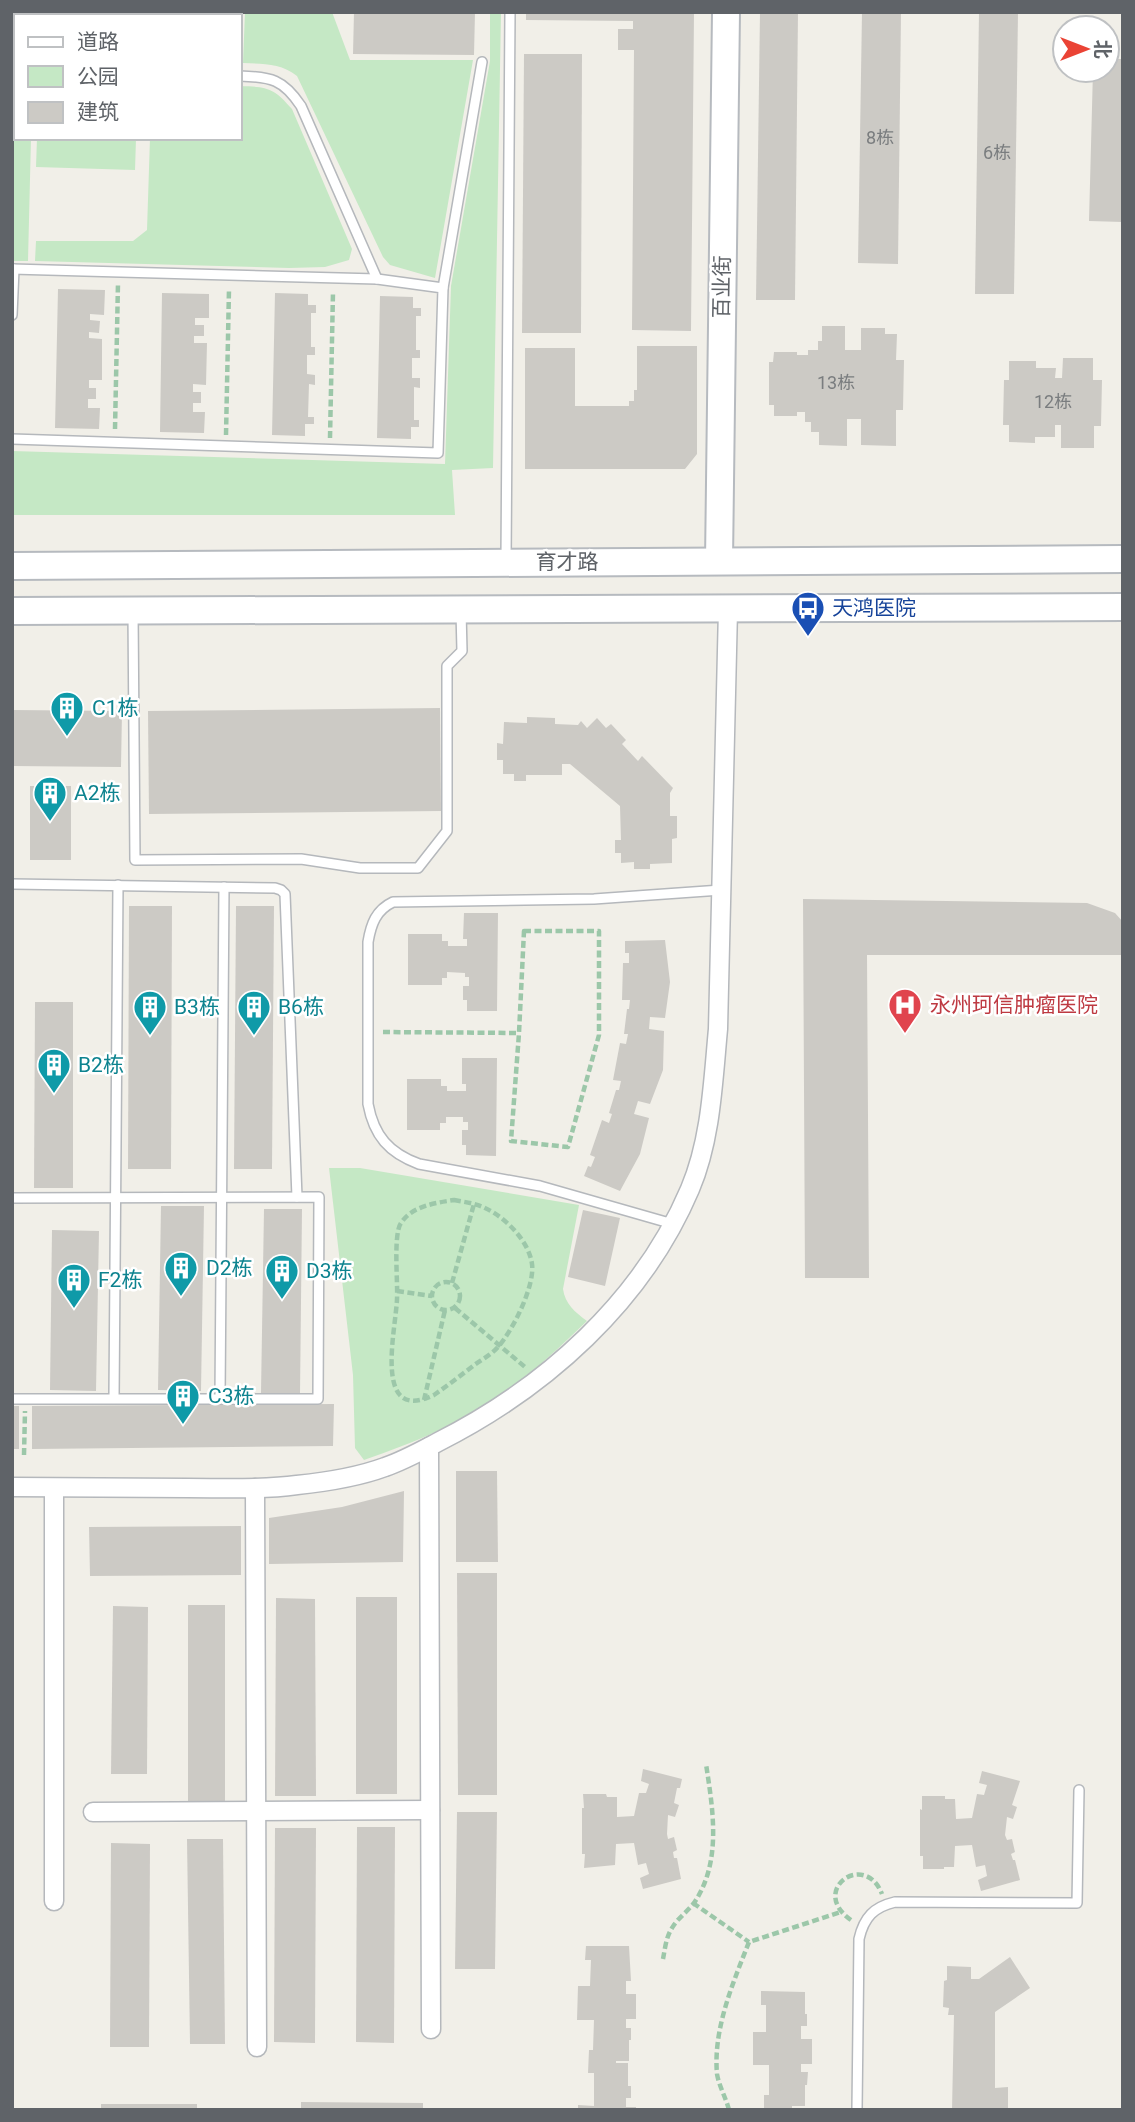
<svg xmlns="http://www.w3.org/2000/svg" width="1135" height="2122" font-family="Roboto,'Noto Sans SC',sans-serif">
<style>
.green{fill:#c5e8c5}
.building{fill:#cccac5}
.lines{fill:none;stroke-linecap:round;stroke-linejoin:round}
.lane-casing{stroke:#b5b8bc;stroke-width:12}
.street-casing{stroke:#b5b8bc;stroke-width:21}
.secondary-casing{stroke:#b6babf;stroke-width:30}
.path{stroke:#9cc7a9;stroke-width:4.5;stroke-dasharray:7 3.5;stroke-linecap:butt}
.lane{stroke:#fff;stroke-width:9}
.street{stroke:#fff;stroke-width:18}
.secondary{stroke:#fff;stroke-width:26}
.labels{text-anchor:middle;stroke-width:5;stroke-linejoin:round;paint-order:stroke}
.number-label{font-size:18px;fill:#7a7d7f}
.street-label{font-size:21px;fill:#5f6368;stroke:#fff}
.transit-label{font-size:21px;fill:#164399;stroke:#fff;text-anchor:start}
.culture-label{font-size:21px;fill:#0d838f;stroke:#fff;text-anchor:start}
.health-label{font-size:21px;fill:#be3a42;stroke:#fff;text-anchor:start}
</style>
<rect width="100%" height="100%" fill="#f1efe8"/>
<g class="green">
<path d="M245,12H332L350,60H473L435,278L390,265L383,257L297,76C281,63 263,64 243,63Z"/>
<polygon points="490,12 501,12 493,468 452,470 455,515 12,515 12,451 445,464 451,286 490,61"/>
<polygon points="12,80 16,80 16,138 31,138 28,261 12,261"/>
<path d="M240,86C267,87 273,87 292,109L352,249L349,260L325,267L289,268L35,261L36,241H133L147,230L150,138H240Z"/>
<polygon points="37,138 136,138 135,170 36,167"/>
<path d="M329,1168H360L579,1205L563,1289C565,1304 575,1312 587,1321C561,1346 535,1371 505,1392C463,1423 413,1443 364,1460L355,1448L353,1375Z"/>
</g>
<g class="building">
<rect x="58" y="12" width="37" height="4"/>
<polygon points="169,12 212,12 212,15 169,16"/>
<polygon points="354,12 475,12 474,55 353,54"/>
<polygon points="526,12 694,12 691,331 632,330 634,50 618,50 618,29 633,29 633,21 526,20"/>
<polygon points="760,12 798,12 795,300 756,300"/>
<polygon points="862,12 901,12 898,264 858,263"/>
<polygon points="979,12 1018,12 1014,294 975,294"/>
<polygon points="524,54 582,54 581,333 522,333"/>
<polygon points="1107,59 1123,59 1123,222 1089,221 1093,70 1107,70"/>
<polygon points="58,289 105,290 104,315 90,314 90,320 100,321 99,333 89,332 89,338 102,339 102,380 89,380 89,388 96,388 96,399 88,399 88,408 100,408 99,429 55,428"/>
<polygon points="162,293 209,294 209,318 195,318 195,325 204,325 204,336 194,336 194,343 207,343 206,385 193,384 193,392 201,392 201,403 193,403 193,412 205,412 204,433 160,432"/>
<polygon points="275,293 308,294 308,305 316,305 316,313 311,313 311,347 315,347 315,355 307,355 307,374 315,375 315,385 309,384 308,417 314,417 314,424 305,424 305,436 272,435"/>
<polygon points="380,296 413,297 413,308 421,308 421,316 416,316 416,350 420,350 420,358 412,358 412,378 420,378 420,388 414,387 414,420 419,420 419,427 411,427 411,439 377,438"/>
<polygon points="822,326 845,326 845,350 861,350 861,328 885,328 885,334 897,334 896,360 904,360 903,410 896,410 896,446 861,445 861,419 847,419 847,446 819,445 819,432 811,432 811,422 805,422 805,412 797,412 797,416 774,416 774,405 769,405 769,362 773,362 774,352 797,352 797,355 808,355 808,350 818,350 818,341 822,341"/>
<polygon points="637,346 697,346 697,454 685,469 525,469 525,348 575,348 575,406 629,406 629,401 634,401 634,390 637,390"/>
<polygon points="1063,358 1093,358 1093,380 1102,380 1101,426 1094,426 1094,448 1061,448 1061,425 1055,425 1055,437 1035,437 1035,443 1009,442 1009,425 1003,425 1004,380 1009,380 1009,361 1036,361 1036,368 1056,368 1055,378 1062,378"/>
<polygon points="440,708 441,811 149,814 148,711"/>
<polygon points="12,710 122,711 121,767 12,766"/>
<polygon points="527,717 555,718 555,724 578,725 581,721 587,728 597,718 606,728 611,724 626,740 622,744 638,761 642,756 673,788 670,793 670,816 677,816 677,838 672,839 672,863 650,864 650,869 634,869 634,862 621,863 621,853 615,853 615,840 621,840 620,806 570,764 562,764 562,775 526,775 526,781 514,781 514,774 503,774 503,760 497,760 497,743 503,744 504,722 527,723"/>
<rect x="30" y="786" width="41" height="74"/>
<polygon points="803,899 1087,903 1115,913 1123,922 1123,955 867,955 869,1278 805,1278"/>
<polygon points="129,906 172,906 171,1169 128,1169"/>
<polygon points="236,906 274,906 272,1169 234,1169"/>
<polygon points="464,913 498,913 497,1011 467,1011 467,1000 463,1000 463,986 469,986 469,977 465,977 465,973 447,972 447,978 442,978 442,985 408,985 408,934 442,934 442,941 448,941 448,946 467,946 467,939 463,939"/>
<polygon points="665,940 670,982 665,1018 650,1017 649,1029 664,1031 663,1070 650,1104 638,1101 634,1114 649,1118 640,1154 620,1191 584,1176 588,1166 591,1167 595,1157 590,1155 602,1120 609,1123 612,1114 609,1113 616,1090 619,1090 621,1081 613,1080 620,1043 626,1044 628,1034 624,1034 627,1009 629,1009 630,1000 622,1000 623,963 629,963 629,953 625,953 625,941"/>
<polygon points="35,1002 73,1002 73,1188 34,1188"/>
<polygon points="462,1058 497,1058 496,1156 466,1155 466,1145 462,1145 462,1130 468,1130 468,1122 463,1122 463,1117 446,1117 446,1123 440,1123 440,1130 407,1130 407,1079 441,1079 441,1086 447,1086 447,1091 466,1091 466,1084 462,1084"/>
<polygon points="161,1206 204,1206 201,1391 158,1390"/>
<polygon points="264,1209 302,1209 300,1394 261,1393"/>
<polygon points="583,1210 620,1218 605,1286 568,1277"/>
<polygon points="52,1230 99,1231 96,1391 50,1390"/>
<polygon points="334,1404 333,1446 32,1449 32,1406"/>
<rect x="12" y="1406" width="7" height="43"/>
<polygon points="456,1471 497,1471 498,1562 456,1562"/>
<polygon points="404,1491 403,1562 269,1564 269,1518 342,1507"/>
<polygon points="241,1526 241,1575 90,1576 89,1527"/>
<polygon points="457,1573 497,1573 497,1795 458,1795"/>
<rect x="356" y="1597" width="41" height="197"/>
<polygon points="276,1598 315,1599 316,1796 275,1796"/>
<rect x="188" y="1605" width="37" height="196"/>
<polygon points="113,1606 148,1607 147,1774 111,1774"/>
<polygon points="643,1769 682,1779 680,1788 677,1788 674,1803 679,1805 675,1817 668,1815 667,1834 668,1839 674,1837 677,1850 673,1852 674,1858 677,1858 681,1879 643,1889 640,1878 649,1874 646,1863 638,1865 634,1843 616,1844 615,1865 584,1868 585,1854 582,1854 582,1808 584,1808 583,1794 606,1794 607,1797 617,1797 617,1817 634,1816 639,1793 646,1793 649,1784 641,1781"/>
<polygon points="982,1771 1020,1781 1012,1805 1017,1807 1013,1819 1007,1817 1005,1835 1007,1840 1012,1839 1015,1852 1011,1854 1013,1860 1015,1860 1020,1880 981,1891 978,1880 987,1876 985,1865 976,1867 972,1845 955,1846 954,1867 944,1867 944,1869 923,1869 923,1856 920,1856 920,1809 922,1810 922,1796 945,1796 945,1799 955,1799 956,1819 972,1818 977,1794 984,1795 987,1785 979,1783"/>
<polygon points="457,1812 497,1812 495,1969 455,1969"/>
<polygon points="357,1827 395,1827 394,2043 356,2042"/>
<polygon points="275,1828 316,1828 315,2043 274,2042"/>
<polygon points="187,1839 223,1839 225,2044 190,2044"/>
<polygon points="111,1843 150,1844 149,2047 110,2047"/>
<polygon points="586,1946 629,1946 631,1981 626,1981 626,1994 636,1994 636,2019 626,2019 626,2028 631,2028 631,2040 629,2040 629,2061 616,2061 616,2063 628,2063 628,2086 631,2086 631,2098 626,2098 626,2107 636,2107 636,2110 578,2110 578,2105 594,2106 594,2073 588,2073 589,2050 593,2050 594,2020 577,2020 578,1986 590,1986 591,1960 585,1960"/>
<polygon points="1010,1957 1030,1988 995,2012 995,2088 1008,2087 1008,2109 952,2110 954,2015 948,2015 949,2008 943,2007 944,1981 947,1980 947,1966 971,1967 971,1979 979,1979"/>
<polygon points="761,1991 805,1992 805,2014 807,2014 807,2026 801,2026 801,2039 812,2039 812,2064 801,2064 801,2072 808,2072 807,2085 805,2085 805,2106 792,2106 792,2110 764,2110 764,2095 769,2095 769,2065 753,2065 753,2032 766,2032 766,2005 761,2005"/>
<polygon points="301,2102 423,2103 423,2110 301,2110"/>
<rect x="101" y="2104" width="96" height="6"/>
</g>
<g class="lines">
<defs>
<g id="lane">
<polyline points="12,70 16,70"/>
<path d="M240,76C271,77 283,79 301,106L377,279"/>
<polyline points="12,269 377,279 443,288 438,453 12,439"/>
<polyline points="443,288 482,62"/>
<polyline points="12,315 14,269"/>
<polyline points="506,560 510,12"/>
<polyline points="133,612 135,860 301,859 360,868 418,868 447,831 447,666 462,651 461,611"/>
<polyline points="12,884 275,888 281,890 285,894 297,1197"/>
<polyline points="12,1198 319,1197 318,1399 12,1399"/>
<path d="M673,1224L540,1186L419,1164C389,1153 374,1136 368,1104V942C371,924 376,910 393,902L594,899L721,890"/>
<polyline points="114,1398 118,885"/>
<polyline points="220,1398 224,887"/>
<path d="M857,2110L859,1939C864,1917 874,1907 895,1902L1077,1903L1079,1790"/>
</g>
<g id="street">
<polyline points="429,1447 431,2029"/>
<path d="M12,1487C70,1487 128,1488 187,1488C223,1488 261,1490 297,1485C326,1482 358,1477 385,1467C403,1461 421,1451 438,1442C545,1388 642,1302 690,1189C711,1140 713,1082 718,1029L728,609"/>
<polyline points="255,1488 257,2047"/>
<polyline points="93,1812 430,1810"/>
<polyline points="54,1901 54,1488"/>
</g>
<g id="secondary">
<polyline points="719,561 726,12"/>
<polyline points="12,566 1123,559"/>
<polyline points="12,611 1123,607"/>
</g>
</defs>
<use href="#lane" class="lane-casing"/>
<use href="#street" class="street-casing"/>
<use href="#secondary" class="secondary-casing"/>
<g class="path">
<polyline points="115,429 118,283"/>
<polyline points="226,435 229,289"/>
<polyline points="330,438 333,292"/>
<polygon points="524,931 599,931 599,1035 568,1147 511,1141 519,1033"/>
<polyline points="383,1032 519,1033"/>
<path d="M454,1200C464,1202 475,1203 485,1208C505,1217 529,1241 532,1264C535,1286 513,1330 498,1347C491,1355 481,1360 473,1366C460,1376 447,1386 434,1395C372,1425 396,1329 397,1299C398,1283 393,1234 401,1223C412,1206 435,1203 454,1200Z"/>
<circle cx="446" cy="1296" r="14"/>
<polyline points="452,1283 474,1204"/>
<polyline points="397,1291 432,1296"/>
<polyline points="455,1308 525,1367"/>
<polyline points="424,1400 445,1310"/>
<polyline points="24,1455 25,1411"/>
<polyline points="693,1903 749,1942"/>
<path d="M851,1920C808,1890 865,1850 882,1894"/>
<path d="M663,1959C665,1949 666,1937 672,1928C677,1919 687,1912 694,1903C722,1862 713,1810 706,1764"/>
<path d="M729,2110C726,2098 719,2086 717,2074C713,2029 733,1983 749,1942L841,1912"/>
</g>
<use href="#lane" class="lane"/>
<use href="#street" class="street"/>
<use href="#secondary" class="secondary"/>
</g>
<defs>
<symbol id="bus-pin" viewBox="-11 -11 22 30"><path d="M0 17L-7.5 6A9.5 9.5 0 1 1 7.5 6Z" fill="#1a4fb4" stroke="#fff"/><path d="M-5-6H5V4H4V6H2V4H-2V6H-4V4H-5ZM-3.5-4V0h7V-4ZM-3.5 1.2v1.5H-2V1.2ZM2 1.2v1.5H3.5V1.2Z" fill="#fff"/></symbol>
<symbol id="building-pin" viewBox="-11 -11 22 30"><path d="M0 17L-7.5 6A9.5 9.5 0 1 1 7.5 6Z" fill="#0f9aa8" stroke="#fff"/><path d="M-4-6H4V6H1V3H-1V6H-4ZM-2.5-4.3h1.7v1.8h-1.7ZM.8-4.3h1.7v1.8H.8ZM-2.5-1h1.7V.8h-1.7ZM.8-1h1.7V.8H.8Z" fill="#fff"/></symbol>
<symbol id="hospital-pin" viewBox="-11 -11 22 30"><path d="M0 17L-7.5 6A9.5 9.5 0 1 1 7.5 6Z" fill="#e0444e" stroke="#fff"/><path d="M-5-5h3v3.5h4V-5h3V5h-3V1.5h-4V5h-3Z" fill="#fff"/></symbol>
</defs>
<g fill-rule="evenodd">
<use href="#bus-pin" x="789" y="589" width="38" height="52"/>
<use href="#building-pin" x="48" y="689" width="38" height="52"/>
<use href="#building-pin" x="31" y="774" width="38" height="52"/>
<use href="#hospital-pin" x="886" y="986" width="38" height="52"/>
<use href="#building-pin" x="131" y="988" width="38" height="52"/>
<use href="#building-pin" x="235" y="988" width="38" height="52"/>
<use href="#building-pin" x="35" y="1046" width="38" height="52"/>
<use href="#building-pin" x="162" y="1249" width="38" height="52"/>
<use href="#building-pin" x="263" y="1252" width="38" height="52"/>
<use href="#building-pin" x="55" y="1261" width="38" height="52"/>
<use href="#building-pin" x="164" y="1377" width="38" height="52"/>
</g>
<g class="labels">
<g class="number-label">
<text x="880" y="144">8栋</text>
<text x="997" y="159">6栋</text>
<text x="836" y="389">13栋</text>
<text x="1053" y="408">12栋</text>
</g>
<g class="street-label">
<text transform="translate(722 287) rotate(-89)" y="7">百业街</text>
<text x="567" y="569">育才路</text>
</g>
<g class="transit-label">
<text x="832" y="615">天鸿医院</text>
</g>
<g class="culture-label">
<text x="92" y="715">C1栋</text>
<text x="74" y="800">A2栋</text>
<text x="174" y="1014">B3栋</text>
<text x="278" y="1014">B6栋</text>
<text x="78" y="1072">B2栋</text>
<text x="206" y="1275">D2栋</text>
<text x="306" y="1278">D3栋</text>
<text x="98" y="1287">F2栋</text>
<text x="208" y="1403">C3栋</text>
</g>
<g class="health-label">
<text x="930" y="1012">永州珂信肿瘤医院</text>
</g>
</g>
<rect width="1135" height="2122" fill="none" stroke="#5f6368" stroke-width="28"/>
<rect x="14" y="14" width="228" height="126" fill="#ffffff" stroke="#bfc1c3" stroke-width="2"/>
<rect x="28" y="37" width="35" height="10" fill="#ffffff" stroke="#bfc1c3" stroke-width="2"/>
<text x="77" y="49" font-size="21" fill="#5f6368">道路</text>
<rect x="28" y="66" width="35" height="21" fill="#c5e8c5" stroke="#bfc1c3" stroke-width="2"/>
<text x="77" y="84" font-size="21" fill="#5f6368">公园</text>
<rect x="28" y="102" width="35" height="21" fill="#cccac5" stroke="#bfc1c3" stroke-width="2"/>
<text x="77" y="119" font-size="21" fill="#5f6368">建筑</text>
<g transform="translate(1086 49) rotate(90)"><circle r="33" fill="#ffffff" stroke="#bfc1c3" stroke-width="2"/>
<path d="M0-5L12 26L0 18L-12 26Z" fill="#ea4335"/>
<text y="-10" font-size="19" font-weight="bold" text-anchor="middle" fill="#5f6368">北</text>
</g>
</svg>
